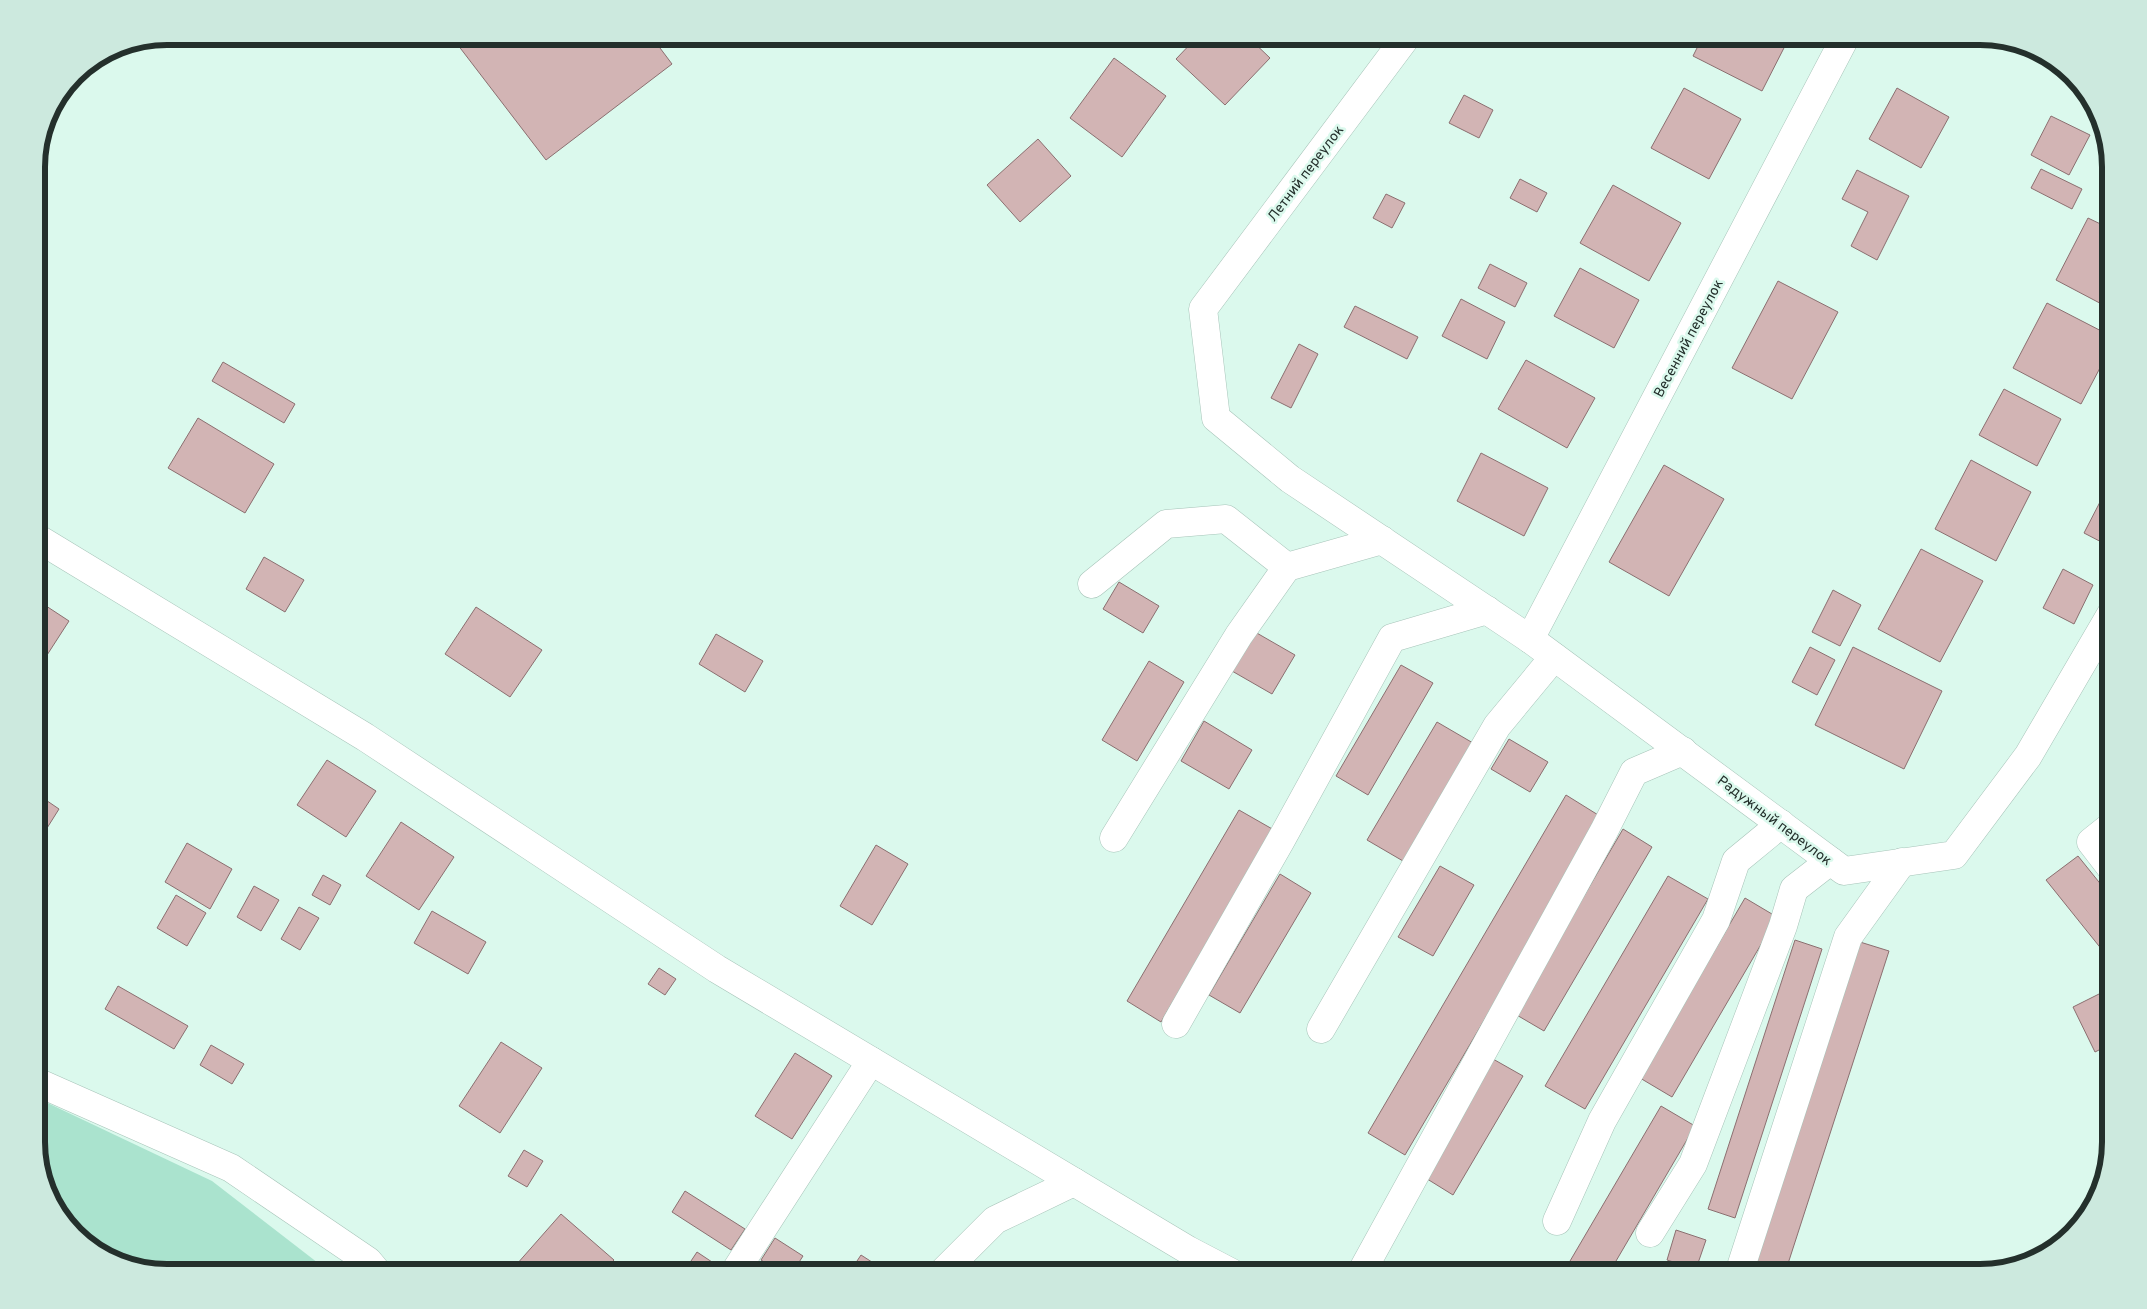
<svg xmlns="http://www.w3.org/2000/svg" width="2147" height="1309" font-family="Overpass,sans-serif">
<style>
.green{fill:#aae3ce}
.building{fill:#d2b4b4;stroke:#8b6f70}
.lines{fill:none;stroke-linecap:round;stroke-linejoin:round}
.minor-casing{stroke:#a7c4b9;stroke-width:29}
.minor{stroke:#fff;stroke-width:28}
.labels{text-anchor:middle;stroke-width:5;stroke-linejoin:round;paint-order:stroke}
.street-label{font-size:14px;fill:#24302c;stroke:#dbf9ed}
.rim{fill:none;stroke:#24302c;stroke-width:6}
</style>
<rect width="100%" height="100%" fill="#dbf9ed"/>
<polygon class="green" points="37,1098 212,1181 331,1273 167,1273 101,1255 54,1208 37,1150"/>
<g class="building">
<polygon points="451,36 651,36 672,64 546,160"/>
<polygon points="1198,36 1247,36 1270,58 1225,105 1176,59"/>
<polygon points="1703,36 1775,36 1787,42 1762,91 1693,56"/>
<polygon points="1114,58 1166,96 1122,157 1070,118"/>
<polygon points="1684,88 1741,119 1709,179 1651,148"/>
<polygon points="1897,88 1949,117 1921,168 1869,139"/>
<polygon points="1464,95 1493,110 1479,138 1449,123"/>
<polygon points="2051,116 2090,135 2069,175 2031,155"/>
<polygon points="1038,139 1071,176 1020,222 987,185"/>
<polygon points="2041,169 2082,189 2072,209 2031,188"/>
<polygon points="1857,170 1909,196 1877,260 1851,246 1868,212 1842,199"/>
<polygon points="1520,179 1547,193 1537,212 1510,198"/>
<polygon points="1613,185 1681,223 1649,281 1580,243"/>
<polygon points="1386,194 1405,203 1392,228 1373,218"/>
<polygon points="2088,218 2111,229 2111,309 2056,280"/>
<polygon points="1490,264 1527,283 1515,307 1478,288"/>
<polygon points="1580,268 1639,300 1614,348 1554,316"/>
<polygon points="1778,281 1838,312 1792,399 1732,368"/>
<polygon points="1461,299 1505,322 1487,359 1442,336"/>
<polygon points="2047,303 2111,336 2111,347 2081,404 2013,368"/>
<polygon points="1355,306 1418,337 1407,359 1344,327"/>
<polygon points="37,314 42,316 37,327"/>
<polygon points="1299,344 1318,354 1291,408 1271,398"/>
<polygon points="1526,360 1595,398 1567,448 1498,409"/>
<polygon points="223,362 295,404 284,423 212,381"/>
<polygon points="2004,389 2061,419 2037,466 1979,435"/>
<polygon points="198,418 274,464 245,513 168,468"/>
<polygon points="1481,453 1548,488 1524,536 1457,501"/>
<polygon points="1971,460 2031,492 1996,561 1935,529"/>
<polygon points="1664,465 1724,499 1669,596 1609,562"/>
<polygon points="2100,502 2111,507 2111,547 2084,533"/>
<polygon points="1921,549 1983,581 1940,662 1878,629"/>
<polygon points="264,557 304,580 285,612 246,589"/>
<polygon points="2063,569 2093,585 2074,624 2043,608"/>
<polygon points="1119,582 1159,606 1143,633 1103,609"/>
<polygon points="1833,590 1861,605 1840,646 1812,632"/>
<polygon points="37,600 69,621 38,669 37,669"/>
<polygon points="476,607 542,650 510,697 445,654"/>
<polygon points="1255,632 1295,655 1272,694 1232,671"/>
<polygon points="716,634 763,661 745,692 699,664"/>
<polygon points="1810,647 1835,660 1817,695 1792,682"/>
<polygon points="1853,647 1942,691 1904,769 1815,725"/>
<polygon points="1149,661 1184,682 1137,761 1102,740"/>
<polygon points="1401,665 1433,683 1368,795 1336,776"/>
<polygon points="1204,721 1252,750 1229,789 1181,761"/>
<polygon points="1437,722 1473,743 1403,861 1367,840"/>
<polygon points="1509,739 1548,762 1530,792 1491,769"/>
<polygon points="327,760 376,791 346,837 297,805"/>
<polygon points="37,794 59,809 37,844"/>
<polygon points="1566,795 1603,818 1405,1155 1368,1133"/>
<polygon points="1239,810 1274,830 1161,1022 1127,1001"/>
<polygon points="401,822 454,857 419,910 366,876"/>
<polygon points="1623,829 1652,847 1544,1031 1515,1014"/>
<polygon points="187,843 232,869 210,909 165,882"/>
<polygon points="876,845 908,864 872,925 840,906"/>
<polygon points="2078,856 2111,897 2111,961 2046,880"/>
<polygon points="1440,866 1474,885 1433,956 1398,937"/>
<polygon points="1280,874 1311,893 1240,1013 1209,995"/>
<polygon points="323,875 341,885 330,905 312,895"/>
<polygon points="1668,876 1708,899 1585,1109 1545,1086"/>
<polygon points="254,886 279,900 261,931 237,917"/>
<polygon points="176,895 206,913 187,946 157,928"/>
<polygon points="1745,898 1777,917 1672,1097 1640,1078"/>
<polygon points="299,907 319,918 300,950 281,939"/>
<polygon points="432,911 486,942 468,974 414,943"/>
<polygon points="1795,940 1822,949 1735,1218 1708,1209"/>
<polygon points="1860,942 1889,951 1785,1273 1753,1273"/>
<polygon points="659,968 676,979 665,995 648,984"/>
<polygon points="118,986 188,1026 174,1049 105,1009"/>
<polygon points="2111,988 2111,1044 2095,1052 2073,1007"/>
<polygon points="501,1042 542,1068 500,1133 459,1106"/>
<polygon points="211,1045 244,1064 232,1084 200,1065"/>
<polygon points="795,1053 832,1076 792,1139 755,1116"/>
<polygon points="1493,1059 1523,1076 1453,1195 1424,1177"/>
<polygon points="1661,1106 1695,1126 1609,1273 1563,1273"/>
<polygon points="2111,1106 2111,1117 2106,1108"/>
<polygon points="524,1150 543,1161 527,1187 508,1176"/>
<polygon points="685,1191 745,1229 731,1250 672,1212"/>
<polygon points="561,1214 614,1260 602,1273 509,1273"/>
<polygon points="1676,1230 1706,1240 1696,1269 1667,1260"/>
<polygon points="775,1238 803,1256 792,1273 781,1273 761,1260"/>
<polygon points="697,1252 721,1268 718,1273 696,1273 687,1267"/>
<polygon points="861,1255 889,1273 849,1273"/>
</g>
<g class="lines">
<defs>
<g id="minor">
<polyline points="1407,36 1203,309 1216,418 1290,479 1530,639 1844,871 1954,855 2028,756 2111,614"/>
<polyline points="37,538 365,737 717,969 1188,1250 1232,1273"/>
<polyline points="1092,584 1166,524 1226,519 1287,567 1382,540"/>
<polyline points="1530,639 1846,36"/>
<polyline points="2111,826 2091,842 2111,868"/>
<polyline points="1114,838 1239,635 1287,567"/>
<polyline points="1176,1024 1281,840 1392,638 1487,610"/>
<polyline points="1321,1029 1497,726 1554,657"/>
<polyline points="37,1082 231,1168 368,1261 378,1273"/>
<polyline points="1557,1221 1602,1121 1716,920 1736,861 1781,824"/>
<polyline points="1650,1233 1693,1164 1783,926 1794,889 1830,861"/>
<polyline points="734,1273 871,1061"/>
<polyline points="942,1273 995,1220 1074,1182"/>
<polyline points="1361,1273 1604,831 1634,772 1683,751"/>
<polyline points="1739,1273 1848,937 1902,862"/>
</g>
</defs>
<use href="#minor" class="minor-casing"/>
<use href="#minor" class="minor"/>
</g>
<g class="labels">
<g class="street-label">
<text transform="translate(1305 173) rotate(-53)" y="5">Летний переулок</text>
<text transform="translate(1688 338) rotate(-62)" y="5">Весенний переулок</text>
<text transform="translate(1775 820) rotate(37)" y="5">Радужный переулок</text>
</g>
</g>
<path d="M0 0H2147V1309H0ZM167 45H1980A122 122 0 0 1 2102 167V1142A122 122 0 0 1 1980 1264H167A122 122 0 0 1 45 1142V167A122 122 0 0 1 167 45Z" fill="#cce9de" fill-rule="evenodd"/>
<path class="rim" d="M167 45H1980A122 122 0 0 1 2102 167V1142A122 122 0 0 1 1980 1264H167A122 122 0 0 1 45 1142V167A122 122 0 0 1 167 45Z"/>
</svg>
